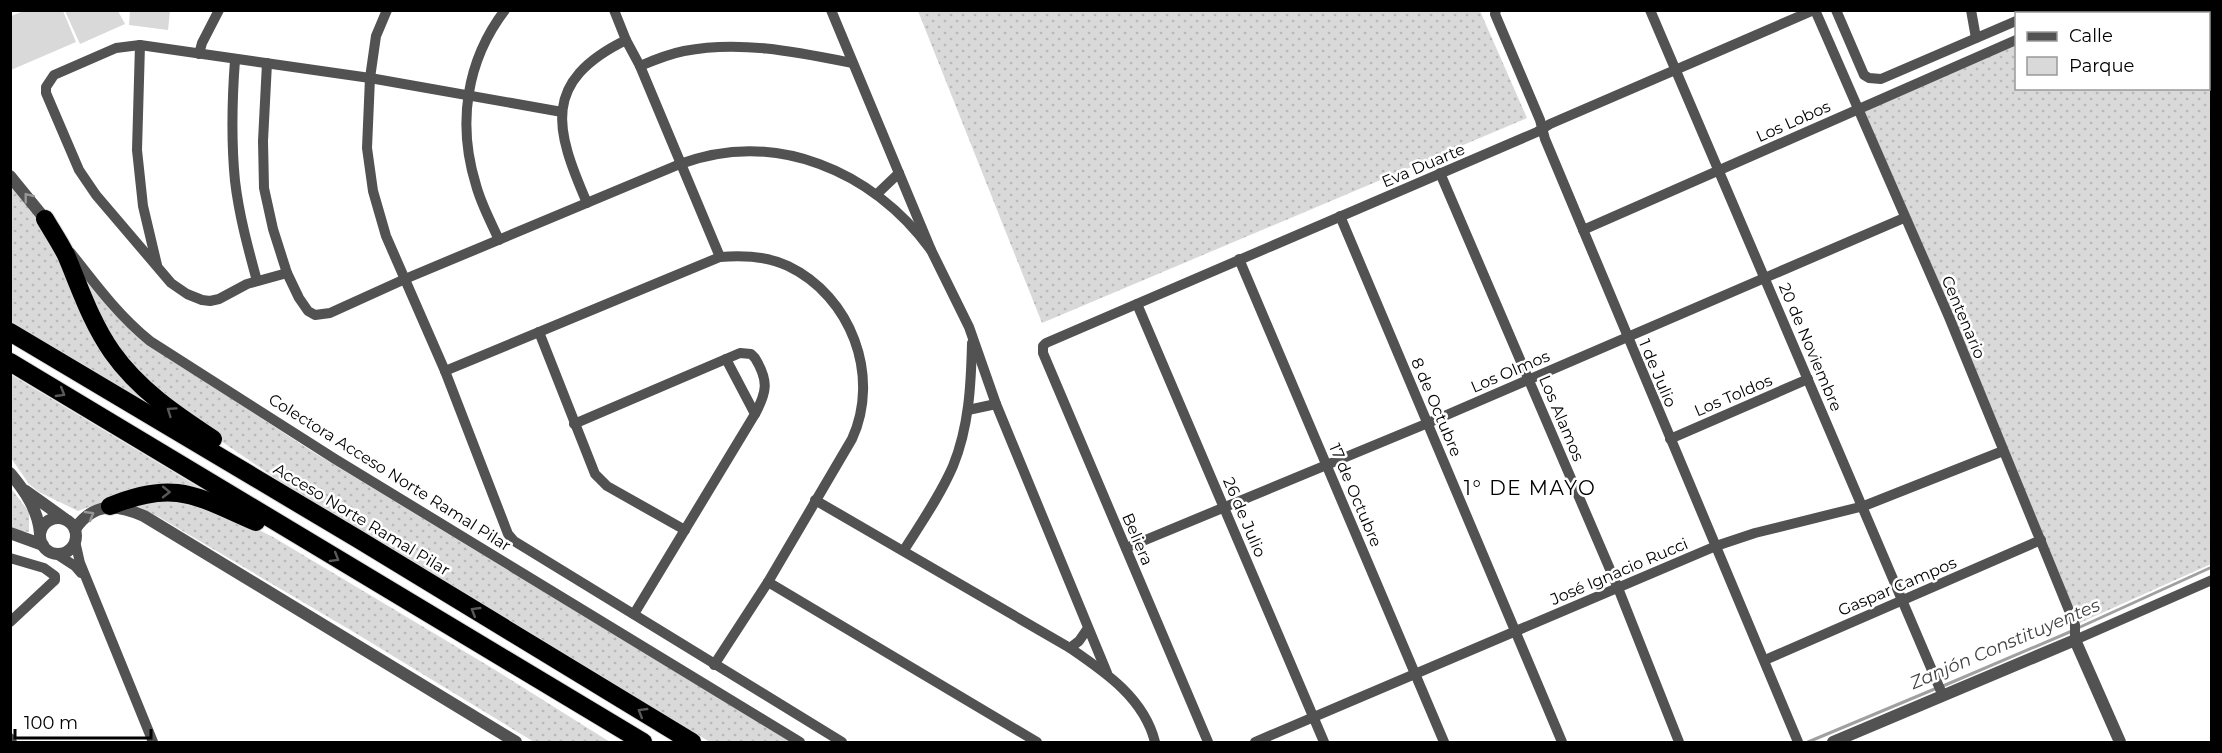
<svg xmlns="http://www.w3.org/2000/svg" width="2222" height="753" font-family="Montserrat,sans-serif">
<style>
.grass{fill:url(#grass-dots)}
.green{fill:#d9d9d9}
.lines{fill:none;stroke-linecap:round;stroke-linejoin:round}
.stream{stroke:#a0a0a0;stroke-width:3}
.motorway-casing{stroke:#dbdbdb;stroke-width:20}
.minor{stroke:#525252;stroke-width:10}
.tertiary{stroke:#525252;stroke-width:12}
.motorway{stroke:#000;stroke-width:18}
.oneway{stroke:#979797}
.oneway2{stroke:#595959}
.labels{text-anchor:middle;stroke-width:5;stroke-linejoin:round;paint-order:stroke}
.street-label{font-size:16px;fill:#000;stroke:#fff}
.water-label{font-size:18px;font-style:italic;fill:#414141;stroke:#fff}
.quarter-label{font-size:20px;letter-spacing:1.5px;fill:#000;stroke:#fff}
</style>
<defs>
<pattern id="grass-dots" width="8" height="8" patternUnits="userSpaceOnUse" patternTransform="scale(1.5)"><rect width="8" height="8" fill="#d9d9d9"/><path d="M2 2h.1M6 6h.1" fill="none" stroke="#b8b8b8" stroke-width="1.8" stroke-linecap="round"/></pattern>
</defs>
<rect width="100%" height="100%" fill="#fff"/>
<g class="grass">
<polygon points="2088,10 2211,11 2211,564 2075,625 1856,110 2016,41 2016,88 2208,88 2208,14 2081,13"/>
<polygon points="918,11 1480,11 1527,118 1042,323"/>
<polygon points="10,181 42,222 92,326 170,419 11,327"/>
<polygon points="75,265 160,352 310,450 791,742 710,742 325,512 221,441 172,405 111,343"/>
<polygon points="10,374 220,500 131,491 78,511 39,492 29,484 11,458"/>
<polygon points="10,487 29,512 29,532 19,531 11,526"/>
<polygon points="164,494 221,511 273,537 492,668 610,742 534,742 357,634 159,517 129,502"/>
</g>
<g class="green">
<polygon points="24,11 63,11 76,42 11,70 11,16"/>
<polygon points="65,11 118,11 125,24 80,44"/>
<polygon points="130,11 170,11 168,30 129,25"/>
</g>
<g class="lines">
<g class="stream">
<polyline points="2078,628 2212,567"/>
<polyline points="1943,686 2072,631"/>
<polyline points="1808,742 1937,688"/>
</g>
<defs>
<g id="motorway">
<path d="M45,219C52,231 60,243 66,255C80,288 91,322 112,352C138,389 175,414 213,439"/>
<polyline points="10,332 358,539 692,742"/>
<polyline points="10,362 643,742"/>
<path d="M110,506C175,479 196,496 256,522"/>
</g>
</defs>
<use href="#motorway" class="motorway-casing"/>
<g class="minor">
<polyline points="387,10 376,36 370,78 367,148 373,191 386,236 445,371 508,534 514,541 842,742"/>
<polyline points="614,10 626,40 640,66 720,257"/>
<polyline points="831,10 931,250 969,327 996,404 1107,673"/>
<polyline points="1496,10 1495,14 1540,120 1545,139 1798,742"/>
<polyline points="1650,10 1943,696"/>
<polyline points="1815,10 1949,317 2075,625 2075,640 2212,580"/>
<polyline points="1836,10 1864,75 1869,78 1881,79 2016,21"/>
<polyline points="1971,10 1976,38"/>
<polyline points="2033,14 2040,10"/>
<polyline points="2078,14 2084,10"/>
<polyline points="140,45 137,150 143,206 157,265"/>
<polyline points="199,54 202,43 219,10"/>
<path d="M235,60C232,100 231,140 235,181C239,215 248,248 257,281"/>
<path d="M267,63L263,141L264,188L273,229L287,273L299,298L308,311L315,315L330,313L405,279L680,164C775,129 872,170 931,250"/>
<path d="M640,66C654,60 669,54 684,51C740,40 797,52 852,63"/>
<polyline points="1440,173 1618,588 1679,742"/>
<polyline points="877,194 899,173"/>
<path d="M587,203C555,129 541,82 626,40"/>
<polyline points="1340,216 1562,742"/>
<polyline points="1583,230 2016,40"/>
<path d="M499,240C491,222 481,204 476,185C457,124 466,61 505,10"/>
<path d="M71,253C96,285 119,316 150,341L335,459L800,742"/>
<polyline points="1239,259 1444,742"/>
<polyline points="287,273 247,284 219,299 210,301 202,300 187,294 171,283 96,195 79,170 46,93 46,87 54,75 116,48 140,45 370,78 562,112"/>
<polyline points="1137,304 1324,742"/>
<polyline points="539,332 595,474 607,486 685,530"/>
<polyline points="726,359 755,414"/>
<path d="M445,371L720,257C743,255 767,256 788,266C851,296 881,376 852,439L768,582L714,665"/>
<polyline points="968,410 996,404"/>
<path d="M574,424L740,353L751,354L755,358C769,381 767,392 755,414L634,614"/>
<polyline points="1670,439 1808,379"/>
<path d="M815,500L1070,648C1105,672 1144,698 1155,742"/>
<polyline points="75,541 80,563 153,742"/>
<polyline points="1126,548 1428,423 1904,218"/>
<path d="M904,550C921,523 940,496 953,466C969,427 971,385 972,343"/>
<polyline points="55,553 75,566 81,573"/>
<polyline points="10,558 44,568 55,576 55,580 10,622"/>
<polyline points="768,582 1037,742"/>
<polyline points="1070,648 1079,641 1088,628"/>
<polyline points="1765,660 2041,540"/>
<polyline points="10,738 12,742"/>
<polyline points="1208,742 1043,353 1043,346 1046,343 1537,132 1550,124 1814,10"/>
<polyline points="1255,742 1716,546 1755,533 1864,506 2003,451"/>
</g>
<g class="tertiary">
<polyline points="10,176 45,219"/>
<path d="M10,473C25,491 38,510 40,533"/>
<polyline points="26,491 65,519"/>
<circle cx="58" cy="536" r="18"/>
<path d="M75,529C94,502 116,504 144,516L516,742"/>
<polyline points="10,533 43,545"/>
<polyline points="1833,742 2075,640 2120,742"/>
</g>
<use href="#motorway" class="motorway"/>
</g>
<defs><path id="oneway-chevron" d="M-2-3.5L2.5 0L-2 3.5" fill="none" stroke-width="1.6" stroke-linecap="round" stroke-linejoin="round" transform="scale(1.5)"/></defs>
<g class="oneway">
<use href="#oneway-chevron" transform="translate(28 197) rotate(-128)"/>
<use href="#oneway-chevron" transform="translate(90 515) rotate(-30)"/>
</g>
<g class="oneway2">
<use href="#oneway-chevron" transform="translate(61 393) rotate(31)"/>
<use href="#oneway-chevron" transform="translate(171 411) rotate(-145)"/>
<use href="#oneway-chevron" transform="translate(166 492) rotate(1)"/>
<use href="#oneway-chevron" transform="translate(335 558) rotate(31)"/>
<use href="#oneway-chevron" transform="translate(475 611) rotate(-149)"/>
<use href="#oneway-chevron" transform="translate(642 712) rotate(-149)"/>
</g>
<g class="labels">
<g class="street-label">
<text transform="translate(1793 121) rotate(-24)" y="6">Los Lobos</text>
<text transform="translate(1423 165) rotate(-23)" y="6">Eva Duarte</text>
<text transform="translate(1964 317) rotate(67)" y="6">Centenario</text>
<text transform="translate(1811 347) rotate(67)" y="6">20 de Noviembre</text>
<text transform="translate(1510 371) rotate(-23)" y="6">Los Olmos</text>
<text transform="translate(1658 373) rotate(67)" y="6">1 de Julio</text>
<text transform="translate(1733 395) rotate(-23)" y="6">Los Toldos</text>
<text transform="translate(1437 407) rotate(67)" y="6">8 de Octubre</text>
<text transform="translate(1562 418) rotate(67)" y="6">Los Alamos</text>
<text transform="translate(390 472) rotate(32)" y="6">Colectora Acceso Norte Ramal Pilar</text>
<text transform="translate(1356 495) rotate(67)" y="6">17 de Octubre</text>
<text transform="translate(1245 517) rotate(67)" y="6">26 de Julio</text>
<text transform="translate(362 519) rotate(31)" y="6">Acceso Norte Ramal Pilar</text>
<text transform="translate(1138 539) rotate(67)" y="6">Beliera</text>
<text transform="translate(1619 571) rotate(-23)" y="6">José Ignacio Rucci</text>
<text transform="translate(1897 586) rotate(-23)" y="6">Gaspar Campos</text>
</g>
<g class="water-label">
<text transform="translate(2005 644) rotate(-23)" y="6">Zanjón Constituyentes</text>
</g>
<g class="quarter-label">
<text x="1530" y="495">1° DE MAYO</text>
</g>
</g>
<rect width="2222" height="753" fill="none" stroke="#000000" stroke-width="24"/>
<rect x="2015" y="12" width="195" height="78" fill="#ffffff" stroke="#999999" stroke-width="1.5"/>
<rect x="2027" y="32" width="30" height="9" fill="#525252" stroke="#999999" stroke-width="1.5"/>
<text x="2069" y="42" font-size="18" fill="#000000">Calle</text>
<rect x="2027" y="57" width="30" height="18" fill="#d9d9d9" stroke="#999999" stroke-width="1.5"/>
<text x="2069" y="72" font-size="18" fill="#000000">Parque</text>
<path d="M15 729v9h136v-9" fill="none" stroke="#000000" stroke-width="3"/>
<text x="24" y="729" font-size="18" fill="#000000" stroke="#ffffff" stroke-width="4.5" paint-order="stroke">100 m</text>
</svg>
